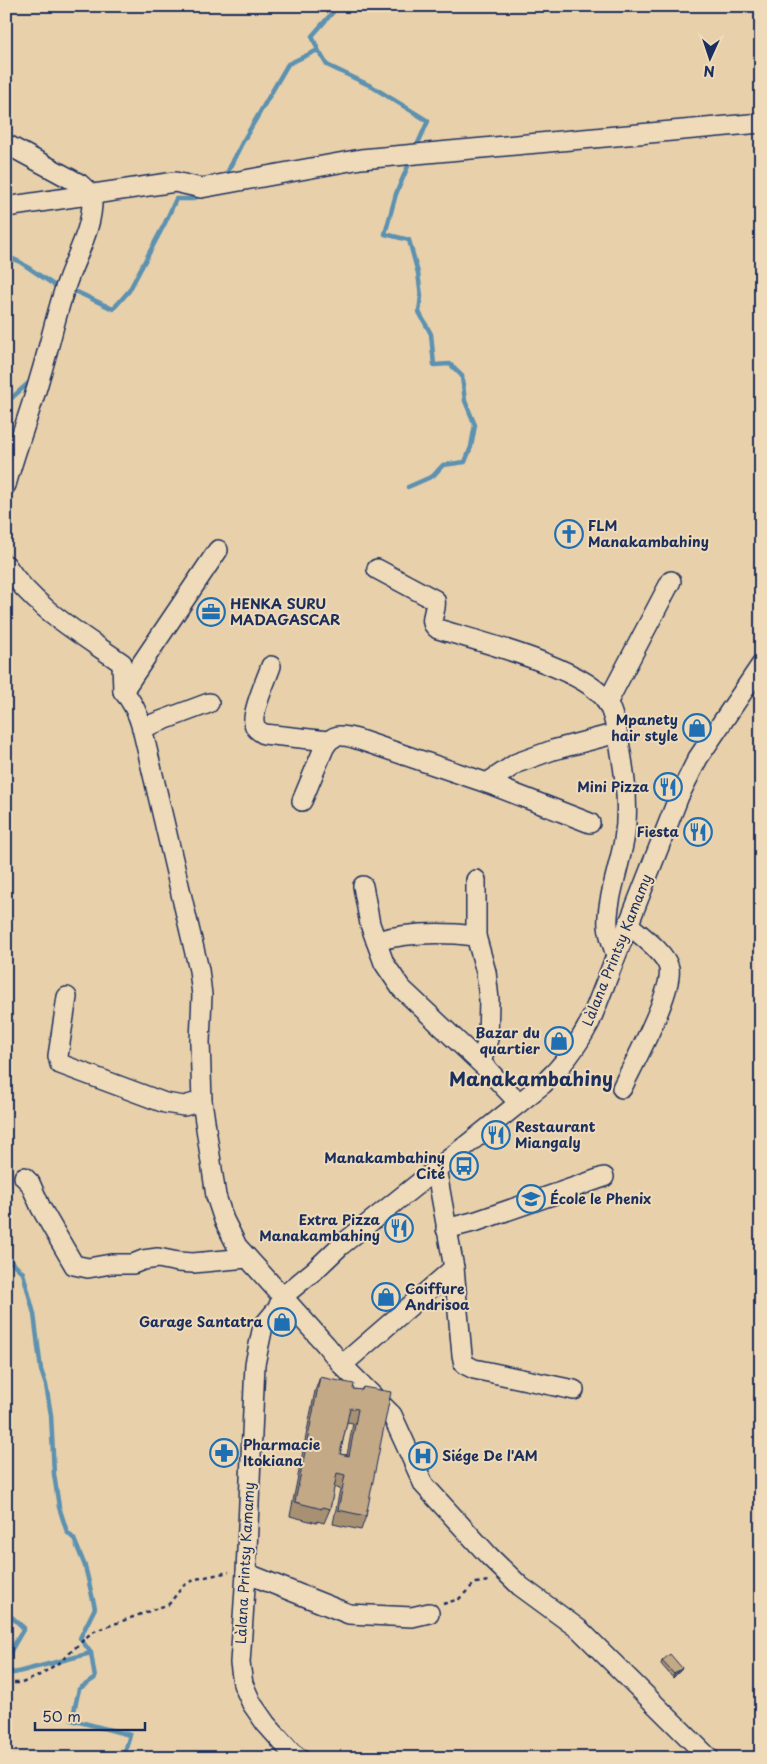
<svg xmlns="http://www.w3.org/2000/svg" width="767" height="1764" font-family="'Playpen Sans',sans-serif">
<style>
.lines{fill:none;stroke-linecap:round;stroke-linejoin:round}
.stream{stroke:#5c91b0;stroke-width:4.5}
.minor-casing{stroke:#1b2f5e;stroke-width:22}
.path{stroke:#1b2f5e;stroke-width:2.5;stroke-dasharray:4 4;stroke-linecap:butt}
.minor{stroke:#efdbb9;stroke-width:19}
.wall{fill:#a89173;stroke:#1b2f5e;fill-rule:evenodd}
.shaded-wall{fill:#88765e;stroke:#1b2f5e}
.building{fill:#c3a986;stroke:#1b2f5e;fill-rule:evenodd}
.labels{text-anchor:middle;stroke-width:4;stroke-linejoin:round;paint-order:stroke}
.poi-label{font-size:14px;font-weight:bold;fill:#1b2f5e;stroke:#efdbb9;text-anchor:start}
.street-label{font-size:14px;fill:#1b2f5e;stroke:#efdbb9}
.district-label{font-size:19px;font-weight:bold;fill:#1b2f5e;stroke:#efdbb9}
</style>
<rect width="100%" height="100%" fill="#e8d0ab"/>
<filter id="ink" filterUnits="userSpaceOnUse"><feTurbulence type="fractalNoise" baseFrequency=".02" numOctaves="2"/><feDisplacementMap in="SourceGraphic" scale="10" xChannelSelector="R" yChannelSelector="G"/><feConvolveMatrix kernelMatrix="1 2 1 2 8 2 1 2 1" color-interpolation-filters="sRGB"/></filter>
<g filter="url(#ink)">
<g class="lines">
<g class="stream">
<polyline points="318,50 327,65 371,86 428,121 415,150"/>
<polyline points="225,177 242,143 288,64 318,50 312,36 333,12 335,6"/>
<polyline points="6,256 20,262 60,289"/>
<polyline points="69,291 77,292 113,309 129,291 165,223 176,199 192,199 202,195"/>
<polyline points="6,403 33,379"/>
<polyline points="408,487 433,476 443,465 465,462 471,447 475,425 465,401 462,376 450,364 434,365 431,334 419,312 421,296 418,273 409,240 385,234 396,194 411,159"/>
<polyline points="6,1257 23,1273 34,1314 41,1370 46,1385 51,1415 54,1474 59,1507 67,1532 74,1539 85,1566 95,1608 80,1638 91,1653 95,1678 79,1689 72,1720 130,1735 123,1758"/>
<polyline points="6,1612 24,1628 6,1659"/>
<polyline points="6,1664 8,1670 14,1673 91,1653"/>
</g>
<defs>
<g id="minor">
<path d="M6,144L80,184L92,195C94,226 77,253 67,282C56,313 50,345 40,377C30,413 16,448 6,485"/>
<polyline points="6,207 175,182 201,188 361,159 761,123"/>
<path d="M6,565C34,608 81,634 122,663L123,691C133,702 138,713 142,728L209,703"/>
<path d="M377,569L435,600C438,611 426,621 438,629C477,641 587,668 607,702C615,716 618,737 621,753C626,781 629,811 624,840C620,864 606,903 608,926C609,936 613,946 616,955"/>
<path d="M271,666C267,678 252,711 254,723C255,729 259,731 264,734L328,741"/>
<polyline points="123,691 218,550"/>
<polyline points="607,703 671,581"/>
<polyline points="487,783 590,823"/>
<path d="M302,801L324,748C333,732 342,735 357,739L487,783L517,763L553,750L617,733"/>
<polyline points="476,880 476,936 486,972 489,1000 488,1039 481,1063"/>
<polyline points="363,886 370,924 384,963 401,988 488,1070 519,1103"/>
<path d="M376,941C410,932 442,932 476,936"/>
<polyline points="67,997 58,1056 60,1064 165,1103 184,1106 202,1101 200,1042 202,995 199,970 142,728"/>
<path d="M622,1088C633,1065 674,990 669,968C665,952 640,935 628,924"/>
<polyline points="202,1101 216,1196 224,1220 237,1246 326,1345 342,1365 392,1415 424,1485 489,1556 520,1586 580,1630 709,1758"/>
<polyline points="436,1168 454,1268"/>
<polyline points="24,1177 30,1183 41,1208 74,1265 88,1268 111,1264 133,1264 143,1260 158,1258 178,1262 193,1263 247,1258"/>
<polyline points="446,1229 477,1221 604,1177"/>
<polyline points="342,1365 454,1268 462,1355 464,1364 474,1369 574,1390"/>
<polyline points="246,1573 349,1614 412,1617 429,1613"/>
<path d="M299,1758L292,1753L266,1724L252,1704L243,1684L240,1663L246,1573L255,1364L263,1326L278,1308L282,1297L315,1270L340,1246L543,1084C563,1066 578,1045 590,1022L679,796L698,758L761,665"/>
</g>
</defs>
<use href="#minor" class="minor-casing"/>
<g class="path">
<polyline points="443,1604 459,1599 475,1583 490,1581"/>
<polyline points="6,1683 22,1683 38,1676 60,1662 92,1632 169,1604 183,1586 196,1579 229,1572"/>
</g>
<use href="#minor" class="minor"/>
</g>
<g class="wall">
<path d="M320,1377L353,1389L361,1390L363,1387L366,1516L361,1530L333,1524L340,1489L334,1487L330,1509L324,1523L317,1521V1523L290,1516L315,1391ZM347,1422L353,1423L347,1455L340,1454Z"/>
<polygon points="662,1661 682,1668 680,1671 673,1678 661,1664"/>
</g>
<polygon class="shaded-wall" points="682,1668 680,1671 673,1678 674,1674"/>
<g class="building">
<path d="M320,1377L354,1384L353,1389L362,1390L363,1387L391,1392L366,1516L338,1510L345,1475L337,1473L330,1509L322,1507V1509L295,1502ZM350,1408L358,1409L349,1456L340,1454Z"/>
<polygon points="670,1654 682,1668 674,1674 662,1661"/>
</g>
</g>
<defs>
<symbol id="church-ring" viewBox="-11 -11 22 22"><circle r="9.5" fill="#efdbb9" stroke="#1f6fb2" stroke-width="1.5"/><path d="M-1.2-6h2.4v3.5h3.3v2.4h-3.3V6h-2.4V-.1h-3.3v-2.4h3.3Z" fill="#1f6fb2"/></symbol>
<symbol id="office-ring" viewBox="-11 -11 22 22"><circle r="9.5" fill="#efdbb9" stroke="#1f6fb2" stroke-width="1.5"/><path d="M-6-3h4V-5.5h4V-3h4V5H-6ZM-1-4.5V-3h2v-1.5ZM-6 0V1H6V0Z" fill="#1f6fb2"/></symbol>
<symbol id="shop-ring" viewBox="-11 -11 22 22"><circle r="9.5" fill="#efdbb9" stroke="#1f6fb2" stroke-width="1.5"/><path d="M-5-2.5h2.3a2.7 3.5 0 0 1 5.4 0H5L5.5 6h-11ZM-1.5-2.5h3a1.5 2.3 0 0 0-3 0Z" fill="#1f6fb2"/></symbol>
<symbol id="restaurant-ring" viewBox="-11 -11 22 22"><circle r="9.5" fill="#efdbb9" stroke="#1f6fb2" stroke-width="1.5"/><path d="M-5-6h1v4h1v-4h1v4h1v-4h1v5L-1.5 .5V6h-2V.5L-5-1ZM5-6V6H3V1.5H1.5Q1.5-4 5-6Z" fill="#1f6fb2"/></symbol>
<symbol id="bus-ring" viewBox="-11 -11 22 22"><circle r="9.5" fill="#efdbb9" stroke="#1f6fb2" stroke-width="1.5"/><path d="M-5-6H5V4H4V6H2V4H-2V6H-4V4H-5ZM-3.5-4V0h7V-4ZM-3.5 1.2v1.5H-2V1.2ZM2 1.2v1.5H3.5V1.2Z" fill="#1f6fb2"/></symbol>
<symbol id="school-ring" viewBox="-11 -11 22 22"><circle r="9.5" fill="#efdbb9" stroke="#1f6fb2" stroke-width="1.5"/><path d="M0-5L7-2L0 1L-7-2ZM-4 1L0 2.5L4 1V4Q0 6-4 4Z" fill="#1f6fb2"/></symbol>
<symbol id="pharmacy-ring" viewBox="-11 -11 22 22"><circle r="9.5" fill="#efdbb9" stroke="#1f6fb2" stroke-width="1.5"/><path d="M-2-6h4v4h4v4h-4v4h-4v-4h-4v-4h4Z" fill="#1f6fb2"/></symbol>
<symbol id="hospital-ring" viewBox="-11 -11 22 22"><circle r="9.5" fill="#efdbb9" stroke="#1f6fb2" stroke-width="1.5"/><path d="M-5-5h3v3.5h4V-5h3V5h-3V1.5h-4V5h-3Z" fill="#1f6fb2"/></symbol>
</defs>
<g fill-rule="evenodd">
<use href="#church-ring" x="553" y="518" width="32" height="32"/>
<use href="#office-ring" x="195" y="596" width="32" height="32"/>
<use href="#shop-ring" x="681" y="712" width="32" height="32"/>
<use href="#restaurant-ring" x="652" y="771" width="32" height="32"/>
<use href="#restaurant-ring" x="682" y="816" width="32" height="32"/>
<use href="#shop-ring" x="543" y="1025" width="32" height="32"/>
<use href="#restaurant-ring" x="480" y="1119" width="32" height="32"/>
<use href="#bus-ring" x="448" y="1150" width="32" height="32"/>
<use href="#school-ring" x="515" y="1183" width="32" height="32"/>
<use href="#restaurant-ring" x="383" y="1212" width="32" height="32"/>
<use href="#shop-ring" x="370" y="1281" width="32" height="32"/>
<use href="#shop-ring" x="266" y="1306" width="32" height="32"/>
<use href="#pharmacy-ring" x="208" y="1437" width="32" height="32"/>
<use href="#hospital-ring" x="407" y="1440" width="32" height="32"/>
</g>
<g class="labels">
<g class="poi-label">
<text x="588" y="531">FLM<tspan x="588" dy="16">Manakambahiny</tspan></text>
<text x="230" y="609">HENKA SURU<tspan x="230" dy="16">MADAGASCAR</tspan></text>
<text x="678" y="725" text-anchor="end">Mpanety<tspan x="678" dy="16">hair style</tspan></text>
<text x="649" y="792" text-anchor="end">Mini Pizza</text>
<text x="679" y="837" text-anchor="end">Fiesta</text>
<text x="540" y="1038" text-anchor="end">Bazar du<tspan x="540" dy="16">quartier</tspan></text>
<text x="515" y="1132">Restaurant<tspan x="515" dy="16">Miangaly</tspan></text>
<text x="445" y="1163" text-anchor="end">Manakambahiny<tspan x="445" dy="16">Cité</tspan></text>
<text x="550" y="1204">École le Phenix</text>
<text x="380" y="1225" text-anchor="end">Extra Pizza<tspan x="380" dy="16">Manakambahiny</tspan></text>
<text x="405" y="1294">Coiffure<tspan x="405" dy="16">Andrisoa</tspan></text>
<text x="263" y="1327" text-anchor="end">Garage Santatra</text>
<text x="243" y="1450">Pharmacie<tspan x="243" dy="16">Itokiana</tspan></text>
<text x="442" y="1461">Siége De l'AM</text>
</g>
<g class="street-label">
<text transform="translate(617 950) rotate(-68)" y="5">Làlana Printsy Kamamy</text>
<text transform="translate(245 1563) rotate(-87)" y="5">Làlana Printsy Kamamy</text>
</g>
<g class="district-label">
<text x="531" y="1086">Manakambahiny</text>
</g>
</g>
<rect width="767" height="1764" fill="none" stroke="#efdbb9" stroke-width="25"/>
<rect x="12" y="12" width="742" height="1739" fill="none" stroke="#1b2f5e" stroke-width="2" filter="url(#ink)"/>
<g transform="translate(710 58) rotate(183)" stroke="#efdbb9" stroke-width="4" paint-order="stroke">
<path d="M0-4L9 19L0 12L-9 19Z" fill="#1b2f5e"/>
<text y="-8" font-size="14" font-weight="bold" text-anchor="middle" fill="#1b2f5e">N</text>
</g>
<path d="M35 1722v8h110v-8" fill="none" stroke="#1b2f5e" stroke-width="2.5"/>
<text x="42" y="1722" font-size="15" fill="#1b2f5e" stroke="#efdbb9" stroke-width="4" paint-order="stroke">50 m</text>
</svg>
